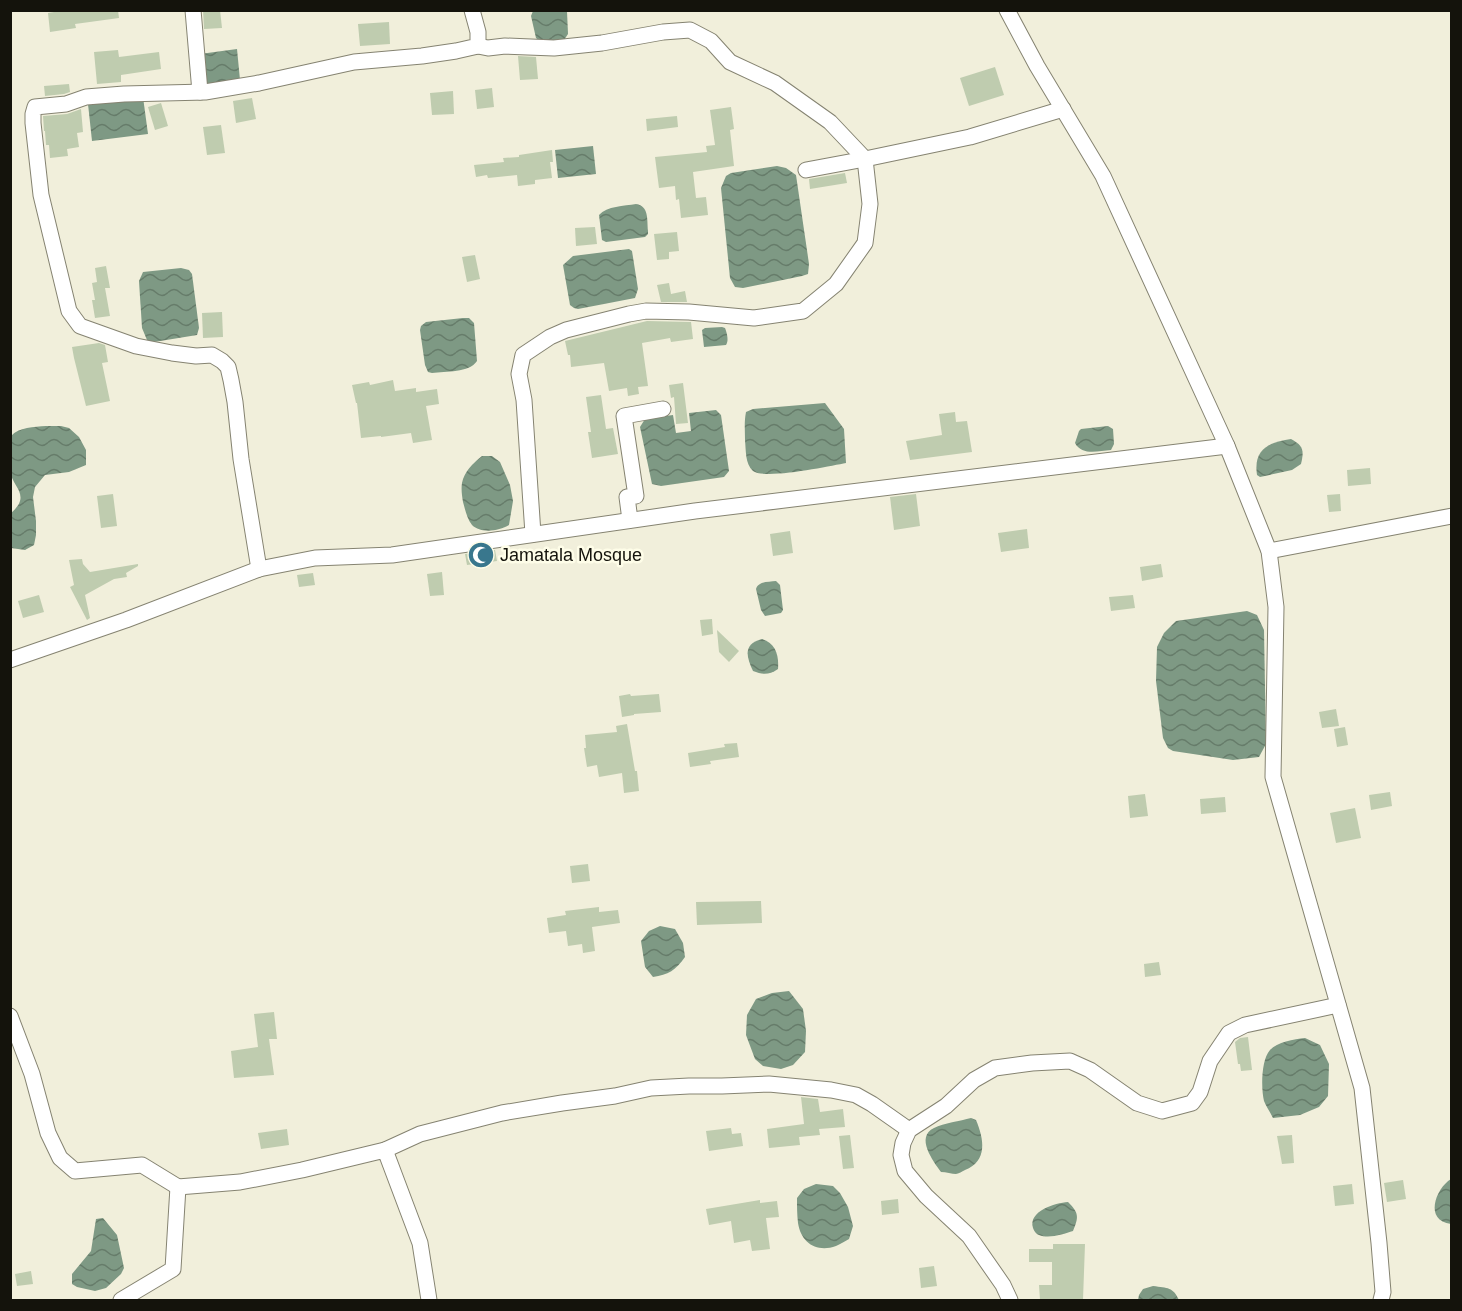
<svg xmlns="http://www.w3.org/2000/svg" width="1462" height="1311" font-family="Helvetica,sans-serif">
<style>
.water{fill:url(#water-waves)}
.building{fill:#bfccaf}
.lines{fill:none;stroke-linecap:round;stroke-linejoin:round}
.minor-casing{stroke:#858371;stroke-width:17}
.minor{stroke:#fff;stroke-width:15}
.labels{text-anchor:middle;stroke-width:5;stroke-linejoin:round;paint-order:stroke}
.poi-label{font-size:18px;fill:#14130c;stroke:#fefde8;text-anchor:start}
</style>
<defs>
<pattern id="water-waves" width="16" height="10" patternUnits="userSpaceOnUse" patternTransform="scale(1.5)"><rect width="16" height="10" fill="#7e9984"/><path d="M0 5q4-4 8 0t8 0" fill="none" stroke="#667c6a"/></pattern>
</defs>
<rect width="100%" height="100%" fill="#f1efdb"/>
<g class="water">
<polygon points="533,11 567,11 568,34 564,40 541,42 536,38 531,16"/>
<polygon points="237,49 240,80 204,84 200,54"/>
<polygon points="143,97 148,134 92,141 88,104"/>
<polygon points="593,146 596,174 558,178 555,150"/>
<polygon points="777,166 786,168 796,175 809,264 808,274 802,276 743,288 735,287 730,278 721,188 726,176 731,173"/>
<path d="M636,204C649,206 647,219 648,231V234L645,237L606,242L602,240L599,215C607,206 624,206 636,204Z"/>
<polygon points="629,249 632,251 638,289 635,298 578,309 574,308 570,305 563,265 573,256"/>
<polygon points="181,268 189,270 192,274 199,328 197,335 154,342 147,340 142,328 139,281 143,272"/>
<path d="M463,318H469L474,323L477,361C469,373 446,371 432,373L428,372L425,365L420,330L421,326L426,322Z"/>
<path d="M722,327L725,328C727,333 729,341 726,345L704,347L702,330L705,328Z"/>
<path d="M825,403L844,429L846,463C830,466 765,480 753,471C745,464 746,450 745,440C745,431 744,422 746,412L753,409Z"/>
<polygon points="716,410 721,415 729,471 724,477 661,486 652,484 640,427 645,419 673,415 676,433 691,431 689,413"/>
<path d="M46,426H61L69,428L79,437L86,450V465L69,472L45,475L35,487L33,497L36,521V535L34,545L25,550L11,548V513C32,495 12,487 10,471C9,459 10,448 11,436C19,427 34,427 46,426Z"/>
<path d="M1108,426L1113,429L1114,444L1111,450C1098,451 1082,456 1075,443L1079,431L1081,429Z"/>
<path d="M1291,439C1304,446 1304,451 1301,464L1292,470L1260,477L1257,475C1253,449 1269,442 1291,439Z"/>
<path d="M482,456H492L500,462L510,485L513,501L509,525C499,531 481,534 472,525C467,519 465,509 463,502C462,496 461,489 462,483C464,472 473,463 482,456Z"/>
<path d="M776,581L780,585L783,610L781,613L765,616L761,610L756,589C758,581 769,582 776,581Z"/>
<polygon points="1247,611 1257,615 1264,630 1266,744 1259,757 1233,760 1173,751 1168,748 1163,738 1156,681 1157,647 1164,633 1176,621"/>
<path d="M762,639C776,643 779,656 778,669C769,675 763,675 753,671C746,656 743,644 762,639Z"/>
<path d="M660,926L675,929L683,943L685,957C676,970 668,975 653,977L645,967L641,941L649,931Z"/>
<polygon points="789,991 803,1009 806,1031 805,1052 793,1065 781,1069 763,1066 755,1059 746,1035 747,1015 756,999 772,993"/>
<path d="M1305,1038L1320,1045L1329,1064L1328,1096L1319,1107L1300,1115L1273,1118C1270,1112 1266,1106 1264,1101C1261,1089 1261,1060 1270,1050C1277,1042 1294,1039 1305,1038Z"/>
<path d="M971,1118L976,1120C984,1139 988,1161 965,1170C963,1171 958,1174 956,1174C952,1174 946,1172 941,1172C933,1161 915,1137 934,1128C944,1123 960,1121 971,1118Z"/>
<path d="M1451,1179V1224C1424,1221 1435,1189 1451,1179Z"/>
<path d="M816,1184L833,1186L840,1193L848,1207L853,1226L849,1239C845,1241 841,1244 836,1246C817,1253 801,1243 798,1223C797,1215 797,1206 797,1198L804,1189Z"/>
<path d="M1068,1202C1079,1213 1079,1217 1073,1231C1064,1234 1049,1239 1039,1235C1036,1234 1034,1231 1033,1228C1028,1211 1055,1203 1068,1202Z"/>
<polygon points="103,1218 117,1235 124,1268 121,1274 106,1288 95,1291 77,1287 72,1284 72,1274 91,1251 96,1219"/>
<path d="M1153,1286C1168,1288 1173,1287 1179,1300H1138L1139,1295L1143,1289Z"/>
</g>
<g class="building">
<polygon points="66,10 118,10 119,18 75,24 76,28 50,32 48,13"/>
<polygon points="203,10 220,10 222,28 204,29"/>
<polygon points="389,22 390,44 360,46 358,24"/>
<polygon points="118,50 119,57 159,52 161,69 121,75 121,82 97,84 94,52"/>
<polygon points="518,56 536,57 538,79 520,80"/>
<polygon points="995,67 1004,95 969,106 960,78"/>
<polygon points="69,84 70,92 64,94 45,96 44,86"/>
<polygon points="492,88 494,107 477,109 475,90"/>
<polygon points="453,91 454,114 432,115 430,93"/>
<polygon points="252,98 256,119 236,123 233,101"/>
<polygon points="161,103 168,126 155,130 148,107"/>
<polygon points="731,107 734,129 730,130 734,166 693,172 696,198 706,197 708,215 681,218 679,199 676,200 675,186 659,188 655,157 707,152 706,146 715,145 710,110"/>
<polygon points="81,109 83,132 77,133 79,147 67,149 68,156 50,158 49,145 46,145 45,131 44,131 43,116 67,114"/>
<polygon points="677,116 678,127 647,131 646,119"/>
<polygon points="221,125 225,153 207,155 203,127"/>
<polygon points="552,150 553,162 550,162 552,178 535,180 535,184 518,186 517,175 488,178 487,175 476,177 474,165 504,162 503,158 519,157 519,155"/>
<polygon points="845,173 847,183 810,189 809,179"/>
<polygon points="595,227 597,244 576,246 575,228"/>
<polygon points="677,232 679,251 669,252 669,259 657,260 654,234"/>
<polygon points="475,255 480,279 467,282 462,257"/>
<polygon points="106,266 110,288 105,288 110,316 95,318 92,300 95,300 92,283 97,282 95,268"/>
<polygon points="669,283 671,294 685,291 687,302 661,302 657,285"/>
<polygon points="222,312 223,337 203,338 202,313"/>
<polygon points="647,321 691,322 693,339 671,342 670,338 642,343 648,386 638,387 639,394 628,396 627,388 609,391 604,363 571,367 570,355 568,355 565,341"/>
<polygon points="99,343 105,345 108,362 102,363 110,401 86,406 74,358 72,347"/>
<polygon points="393,380 395,391 416,388 416,392 437,389 439,404 426,406 432,440 413,443 411,433 381,437 381,436 361,438 357,403 356,403 352,385 369,382 370,385"/>
<polygon points="683,383 688,423 676,424 674,397 671,398 669,385"/>
<polygon points="601,395 606,429 613,428 618,454 592,458 588,432 591,432 586,397"/>
<polygon points="955,412 956,422 967,421 972,452 910,460 906,441 942,435 939,414"/>
<polygon points="1370,468 1371,484 1348,486 1347,470"/>
<polygon points="113,494 117,526 101,528 97,496"/>
<polygon points="916,494 920,526 894,530 890,497"/>
<polygon points="1340,494 1341,511 1329,512 1327,495"/>
<polygon points="1027,529 1029,548 1001,552 998,533"/>
<polygon points="790,531 793,553 773,556 770,534"/>
<polygon points="495,550 497,561 467,565 465,554"/>
<polygon points="82,559 83,564 90,572 138,564 138,566 126,573 127,577 114,579 85,595 90,618 87,620 70,587 74,585 69,560"/>
<polygon points="1161,564 1163,577 1142,581 1140,567"/>
<polygon points="442,572 444,595 430,596 427,574"/>
<polygon points="313,573 315,585 299,587 297,575"/>
<polygon points="39,595 44,612 23,618 18,601"/>
<polygon points="1133,595 1135,608 1111,611 1109,597"/>
<polygon points="712,619 713,634 702,636 700,620"/>
<polygon points="717,630 739,651 729,662 719,652"/>
<polygon points="630,694 631,696 659,694 661,712 634,714 634,715 622,717 619,696"/>
<polygon points="1336,709 1339,726 1322,728 1319,712"/>
<polygon points="627,724 635,771 637,771 639,791 624,793 622,773 599,777 597,765 587,767 584,748 586,748 585,735 617,732 616,726"/>
<polygon points="1345,727 1348,745 1337,747 1334,729"/>
<polygon points="737,743 739,757 710,761 711,764 690,767 688,753 725,747 724,744"/>
<polygon points="1390,792 1392,806 1371,810 1369,795"/>
<polygon points="1145,794 1148,816 1130,818 1128,796"/>
<polygon points="1225,797 1226,812 1201,814 1200,799"/>
<polygon points="1355,808 1361,838 1336,843 1330,813"/>
<polygon points="588,864 590,881 572,883 570,866"/>
<polygon points="761,901 762,923 697,925 696,902"/>
<polygon points="599,907 599,912 618,910 620,923 592,927 595,951 583,953 582,944 568,946 566,931 549,933 547,918 566,915 565,911"/>
<polygon points="1159,962 1161,975 1145,977 1144,964"/>
<polygon points="274,1012 277,1039 269,1039 274,1075 234,1078 231,1051 258,1047 254,1014"/>
<polygon points="1248,1037 1252,1070 1241,1071 1240,1064 1238,1064 1235,1042 1240,1038"/>
<polygon points="801,1097 818,1099 820,1112 843,1109 845,1127 819,1129 820,1135 799,1137 800,1145 769,1148 767,1129 804,1124"/>
<polygon points="731,1128 732,1134 741,1133 743,1146 709,1151 706,1131"/>
<polygon points="287,1129 289,1145 261,1149 258,1133"/>
<polygon points="850,1135 854,1168 843,1169 839,1136"/>
<polygon points="1292,1135 1294,1163 1282,1164 1277,1136"/>
<polygon points="1403,1180 1406,1199 1387,1202 1384,1183"/>
<polygon points="1352,1184 1354,1204 1335,1206 1333,1186"/>
<polygon points="898,1199 899,1213 882,1215 881,1201"/>
<polygon points="760,1200 760,1203 777,1201 779,1217 766,1218 770,1249 752,1251 750,1240 734,1243 731,1221 709,1225 706,1209"/>
<polygon points="1053,1244 1085,1244 1083,1300 1040,1300 1039,1285 1052,1285 1052,1262 1029,1262 1029,1249 1053,1249"/>
<polygon points="934,1266 937,1286 921,1288 919,1268"/>
<polygon points="31,1271 33,1284 17,1286 15,1274"/>
</g>
<g class="lines">
<defs>
<g id="minor">
<polyline points="193,10 200,92"/>
<polyline points="1007,10 1037,66 1103,176 1227,446 1269,551 1276,607 1273,777 1362,1088 1379,1243 1383,1292 1381,1300"/>
<polyline points="478,46 488,48 505,46 554,48 602,43 663,32 690,30 711,41 730,62 775,83 830,122 865,159 870,204 865,243 836,284 803,311 754,318 689,312 646,311 629,314 566,330 550,337 523,355 519,374 524,400 533,534"/>
<polyline points="806,170 865,159 970,137 1063,109"/>
<polyline points="630,520 627,497 636,496 624,416 663,409"/>
<polyline points="1269,551 1452,516"/>
<polyline points="259,569 241,459 235,402 231,380 228,367 222,361 212,355 196,356 172,353 136,346 80,326 69,311 41,195 33,123 33,114 35,107 66,104 86,97 124,94 205,92 259,83 354,62 422,56 456,51 478,46 478,32 472,10"/>
<polyline points="10,660 126,620 259,569 315,558 392,555 695,511 1227,446"/>
<polyline points="10,1016 32,1074 48,1133 60,1158 75,1171 142,1165 178,1187"/>
<polyline points="385,1150 420,1134 502,1113 562,1103 615,1096 651,1088 689,1086 722,1086 769,1084 831,1090 856,1095 872,1104 909,1130"/>
<polyline points="121,1300 173,1269 178,1187 240,1182 302,1170 385,1150 420,1243 429,1300"/>
<polyline points="1010,1300 1003,1285 969,1236 926,1196 905,1171 901,1155 903,1143 909,1130 946,1106 974,1080 995,1068 1032,1063 1070,1061 1090,1070 1137,1103 1162,1111 1192,1103 1200,1092 1210,1061 1229,1033 1245,1025 1338,1005"/>
</g>
</defs>
<use href="#minor" class="minor-casing"/>
<use href="#minor" class="minor"/>
</g>
<defs>
<symbol id="mosque-disc" viewBox="-11 -11 22 22"><circle r="9.5" fill="#39778d" stroke="#fefde8"/><path d="M3.5-4.9A6 6 0 1 0 3.5 4.9A5 5 0 1 1 3.5-4.9Z" fill="#fff"/></symbol>
</defs>
<g fill-rule="evenodd">
<use href="#mosque-disc" x="466" y="540" width="30" height="30"/>
</g>
<g class="labels">
<g class="poi-label">
<text x="500" y="561">Jamatala Mosque</text>
</g>
</g>
<rect width="1462" height="1311" fill="none" stroke="#14130c" stroke-width="24"/>
</svg>
